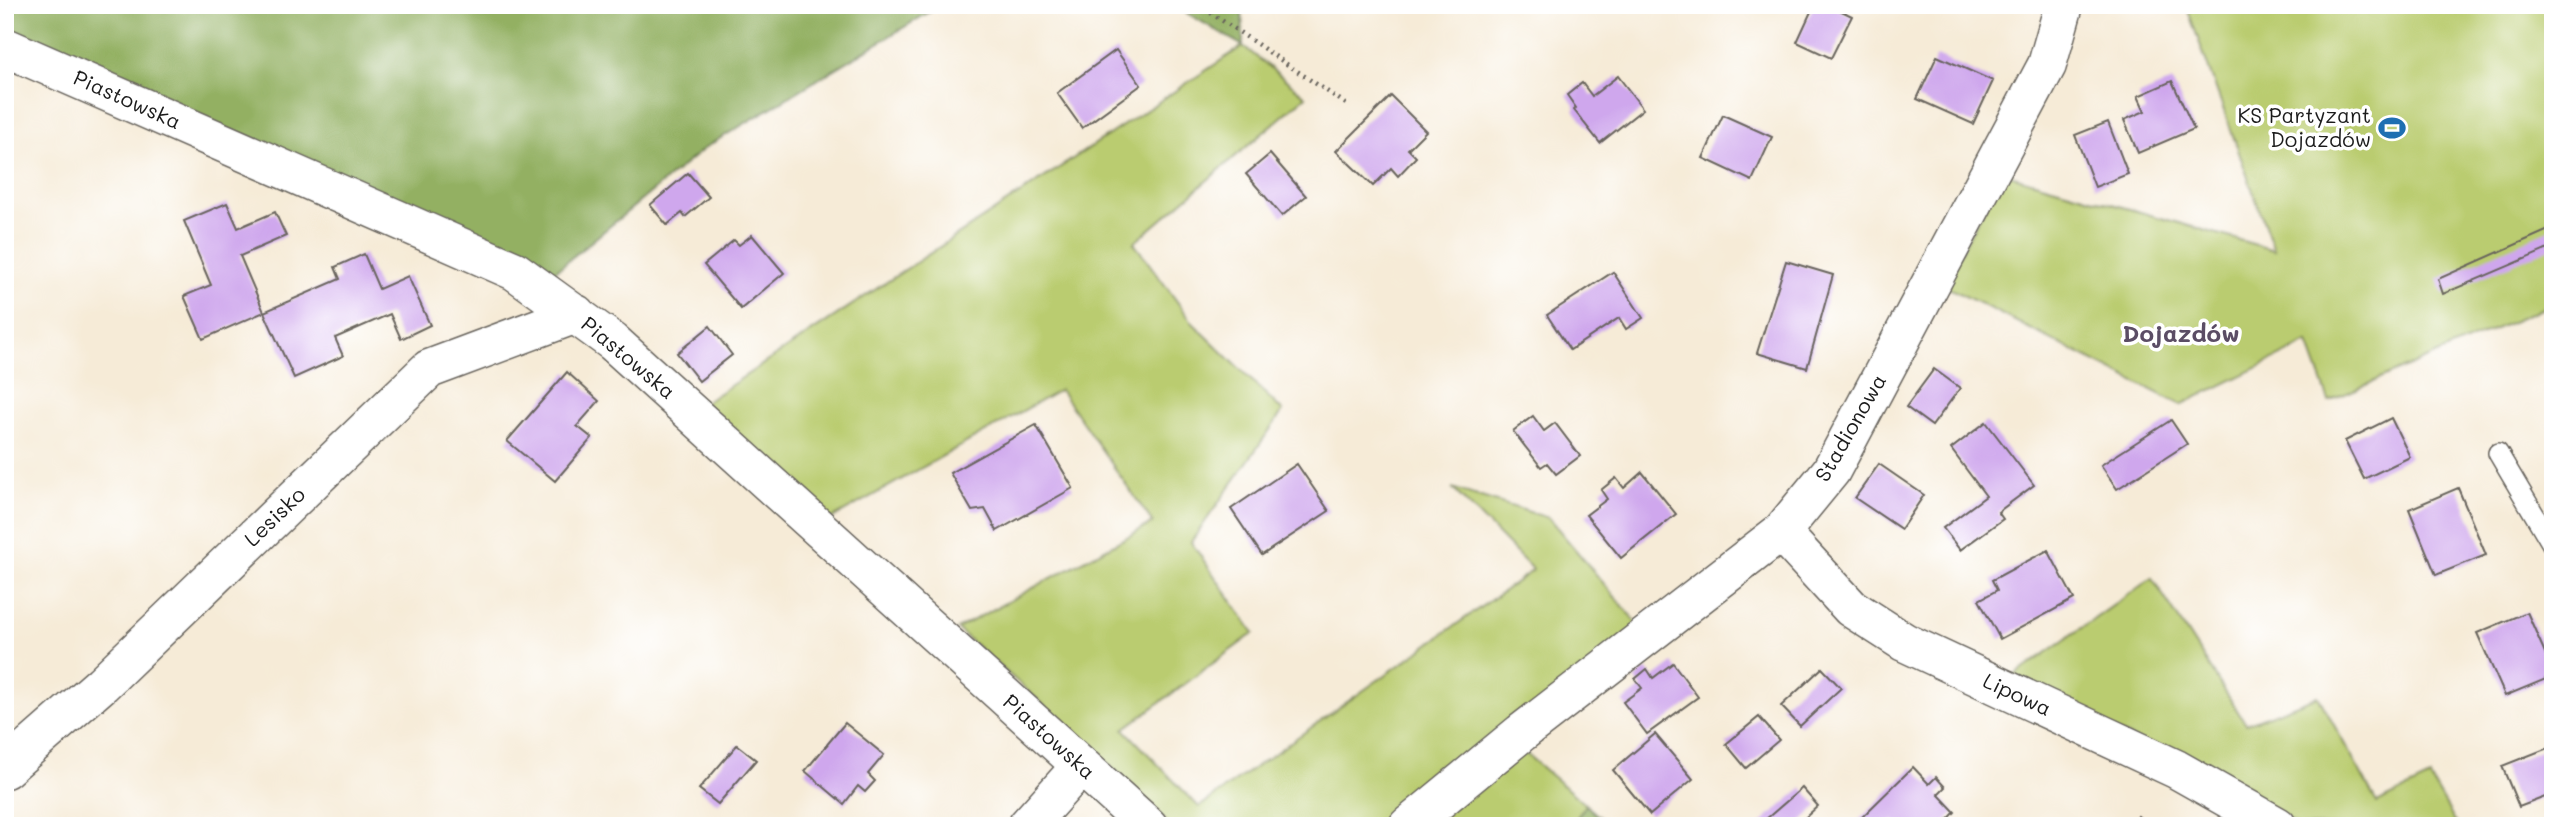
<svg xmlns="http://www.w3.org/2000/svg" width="2558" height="831" font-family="Mali,sans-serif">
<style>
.green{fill:#bacc6f;stroke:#6b7446;stroke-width:2}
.forest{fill:#93b062;stroke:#58663f;stroke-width:2}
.building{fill:#cfa7ed}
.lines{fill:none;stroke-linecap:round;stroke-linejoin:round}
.service-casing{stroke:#68645d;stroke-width:22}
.minor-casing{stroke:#68645d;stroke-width:41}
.path{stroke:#68645d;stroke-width:4.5;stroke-dasharray:2 5;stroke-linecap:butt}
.service{stroke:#fff;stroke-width:19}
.minor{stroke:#fff;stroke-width:38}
.labels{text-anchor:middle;stroke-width:7;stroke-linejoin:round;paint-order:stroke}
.street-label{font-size:21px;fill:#1c1c1c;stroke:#fff}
.poi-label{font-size:21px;fill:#1c1c1c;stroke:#fff;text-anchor:end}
.quarter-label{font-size:24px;font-weight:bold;fill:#5b4d65;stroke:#fff}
</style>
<rect width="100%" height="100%" fill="#fff"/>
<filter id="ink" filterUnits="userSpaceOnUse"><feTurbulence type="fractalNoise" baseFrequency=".0143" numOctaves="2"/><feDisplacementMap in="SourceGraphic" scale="14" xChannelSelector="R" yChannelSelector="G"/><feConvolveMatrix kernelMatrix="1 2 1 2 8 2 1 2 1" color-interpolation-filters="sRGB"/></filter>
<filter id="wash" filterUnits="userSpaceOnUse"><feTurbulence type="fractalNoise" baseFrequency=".00686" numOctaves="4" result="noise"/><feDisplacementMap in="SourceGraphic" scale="28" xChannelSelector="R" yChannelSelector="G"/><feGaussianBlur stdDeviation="1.57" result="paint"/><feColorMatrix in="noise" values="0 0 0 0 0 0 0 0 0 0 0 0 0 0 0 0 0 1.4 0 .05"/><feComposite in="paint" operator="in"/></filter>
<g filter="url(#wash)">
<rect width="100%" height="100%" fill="#f6ebd7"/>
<g class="green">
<polygon points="2186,5 2553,5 2553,304 2329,401 2308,343 2181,405 1943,285 2003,173 2274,250"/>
<polygon points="1243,46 1306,96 1134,243 1193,323 1283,411 1191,542 1254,633 1124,729 1199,807 1533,570 1452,488 1549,518 1642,629 1385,826 1170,826 1084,740 957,629 1153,523 1060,390 831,519 701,405"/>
<polygon points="2152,578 2246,724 2318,696 2377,803 2430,778 2458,826 2299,826 2195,768 2008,680"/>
<polygon points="1511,741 1586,805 1571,826 1417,826"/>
</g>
<g class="forest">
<polygon points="5,5 941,5 706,147 553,273 5,33"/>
<polygon points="1173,5 1242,5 1243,46"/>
<polygon points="1586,805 1610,826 1571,826"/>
</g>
<g id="blocks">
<g class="building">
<polygon points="1814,5 1829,5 1852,16 1831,58 1797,42"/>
<polygon points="1116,50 1141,85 1082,128 1057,93"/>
<polygon points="1937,56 1993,81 1973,124 1917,99"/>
<polygon points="1618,76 1643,109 1600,143 1574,110 1576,108 1567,95 1582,83 1592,96"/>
<polygon points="2172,81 2194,129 2138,153 2124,120 2145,111 2138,96"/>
<polygon points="1391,96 1426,131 1408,149 1416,157 1398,176 1391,168 1373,186 1336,151"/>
<polygon points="1723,115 1772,137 1752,181 1703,158"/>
<polygon points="2108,122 2128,174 2095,187 2075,135"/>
<polygon points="1270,154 1306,196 1282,216 1246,174"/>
<polygon points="688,173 709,197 685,217 682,213 667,225 650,205"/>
<polygon points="227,203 238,228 275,212 286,236 240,256 264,312 340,279 335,267 364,254 379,289 408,276 430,325 401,339 390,314 335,338 343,356 294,378 264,312 203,339 184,296 211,285 184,221"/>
<polygon points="2553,228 2553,247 2443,294 2438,279"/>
<polygon points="752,235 784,273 741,309 704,265 734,240 739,245"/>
<polygon points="1786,261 1833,275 1807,368 1757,353"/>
<polygon points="1613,272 1643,318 1626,329 1619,318 1570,350 1547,315"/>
<polygon points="710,326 732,355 699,381 677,353"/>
<polygon points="1934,369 1960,388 1932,426 1906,407"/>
<polygon points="567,372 599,401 577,426 592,438 555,481 507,441"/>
<polygon points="1533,416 1544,431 1555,423 1580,456 1556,474 1547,463 1541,467 1513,431"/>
<polygon points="2391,418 2410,457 2364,479 2345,441"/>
<polygon points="2171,420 2187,444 2117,489 2101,465"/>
<polygon points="1986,422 2034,485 1998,512 2003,519 1960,550 1943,528 1986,496 1951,449"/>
<polygon points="1036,425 1073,488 997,531 985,509 972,511 950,473"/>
<polygon points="1297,464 1329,511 1262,555 1231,509"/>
<polygon points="1879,464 1924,495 1901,529 1855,498"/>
<polygon points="1642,472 1676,514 1621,558 1586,515 1607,499 1601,490 1616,478 1624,488"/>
<polygon points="2458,488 2486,555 2436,575 2409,509"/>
<polygon points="2048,550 2074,599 2000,639 1979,600 1997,590 1992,580"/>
<polygon points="2527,612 2553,671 2553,676 2505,696 2477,633"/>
<polygon points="1673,663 1698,697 1647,734 1623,702 1642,688 1635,679 1647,669 1653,678"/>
<polygon points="1822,668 1841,688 1800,726 1781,706"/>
<polygon points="1759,717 1779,740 1746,768 1726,744"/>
<polygon points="845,723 884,755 868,774 875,781 865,792 858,786 844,804 805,771"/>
<polygon points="1655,734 1693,779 1650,815 1613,770"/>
<polygon points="737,745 756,760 718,804 699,789"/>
<polygon points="2553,746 2553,794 2519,807 2502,766"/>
<polygon points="1913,767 1929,784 1936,777 1945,787 1938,794 1955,812 1942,826 1899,826 1893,820 1888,826 1865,826 1859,820"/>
<polygon points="1802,788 1818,806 1796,826 1758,826"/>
<polygon points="2138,816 2150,826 2131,826"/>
</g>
</g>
</g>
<g filter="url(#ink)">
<use href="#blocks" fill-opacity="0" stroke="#68645d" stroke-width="2"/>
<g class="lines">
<defs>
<polyline id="service" points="2498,453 2553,546"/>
<g id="minor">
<polyline points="5,47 515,271 613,342 1148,826"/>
<polyline points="1781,532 1851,608 1904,642 2176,769 2277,826"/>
<polyline points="5,769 102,684 429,369 576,314"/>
<polyline points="1027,826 1081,766"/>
<polyline points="1408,826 1521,733 1781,532 1831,471 2047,65 2064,5"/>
</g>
</defs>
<use href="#service" class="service-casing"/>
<use href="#minor" class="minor-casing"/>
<polyline class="path" points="1199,5 1349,106"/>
<use href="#service" class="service"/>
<use href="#minor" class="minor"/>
</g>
</g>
<defs>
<symbol id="stadium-bare" viewBox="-9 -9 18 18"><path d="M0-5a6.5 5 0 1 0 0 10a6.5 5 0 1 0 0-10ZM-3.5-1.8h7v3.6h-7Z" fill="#1f6fb2" stroke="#fff" stroke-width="2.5" paint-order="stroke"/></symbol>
</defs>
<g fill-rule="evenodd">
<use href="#stadium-bare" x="2373" y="109" width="38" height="38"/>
</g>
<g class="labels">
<g class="street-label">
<text transform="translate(127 100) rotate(24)" y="7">Piastowska</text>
<text transform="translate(628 358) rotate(40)" y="7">Piastowska</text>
<text transform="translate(1851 428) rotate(-60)" y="7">Stadionowa</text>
<text transform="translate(275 517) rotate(-44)" y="7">Lesisko</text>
<text transform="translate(2017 695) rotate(25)" y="7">Lipowa</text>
<text transform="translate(1049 737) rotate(42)" y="7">Piastowska</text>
</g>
<g class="poi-label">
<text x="2371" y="123">KS Partyzant<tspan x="2371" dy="24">Dojazdów</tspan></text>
</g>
<g class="quarter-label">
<text x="2181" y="342">Dojazdów</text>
</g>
</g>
<rect width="2558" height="831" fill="none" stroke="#fff" stroke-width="28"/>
</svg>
